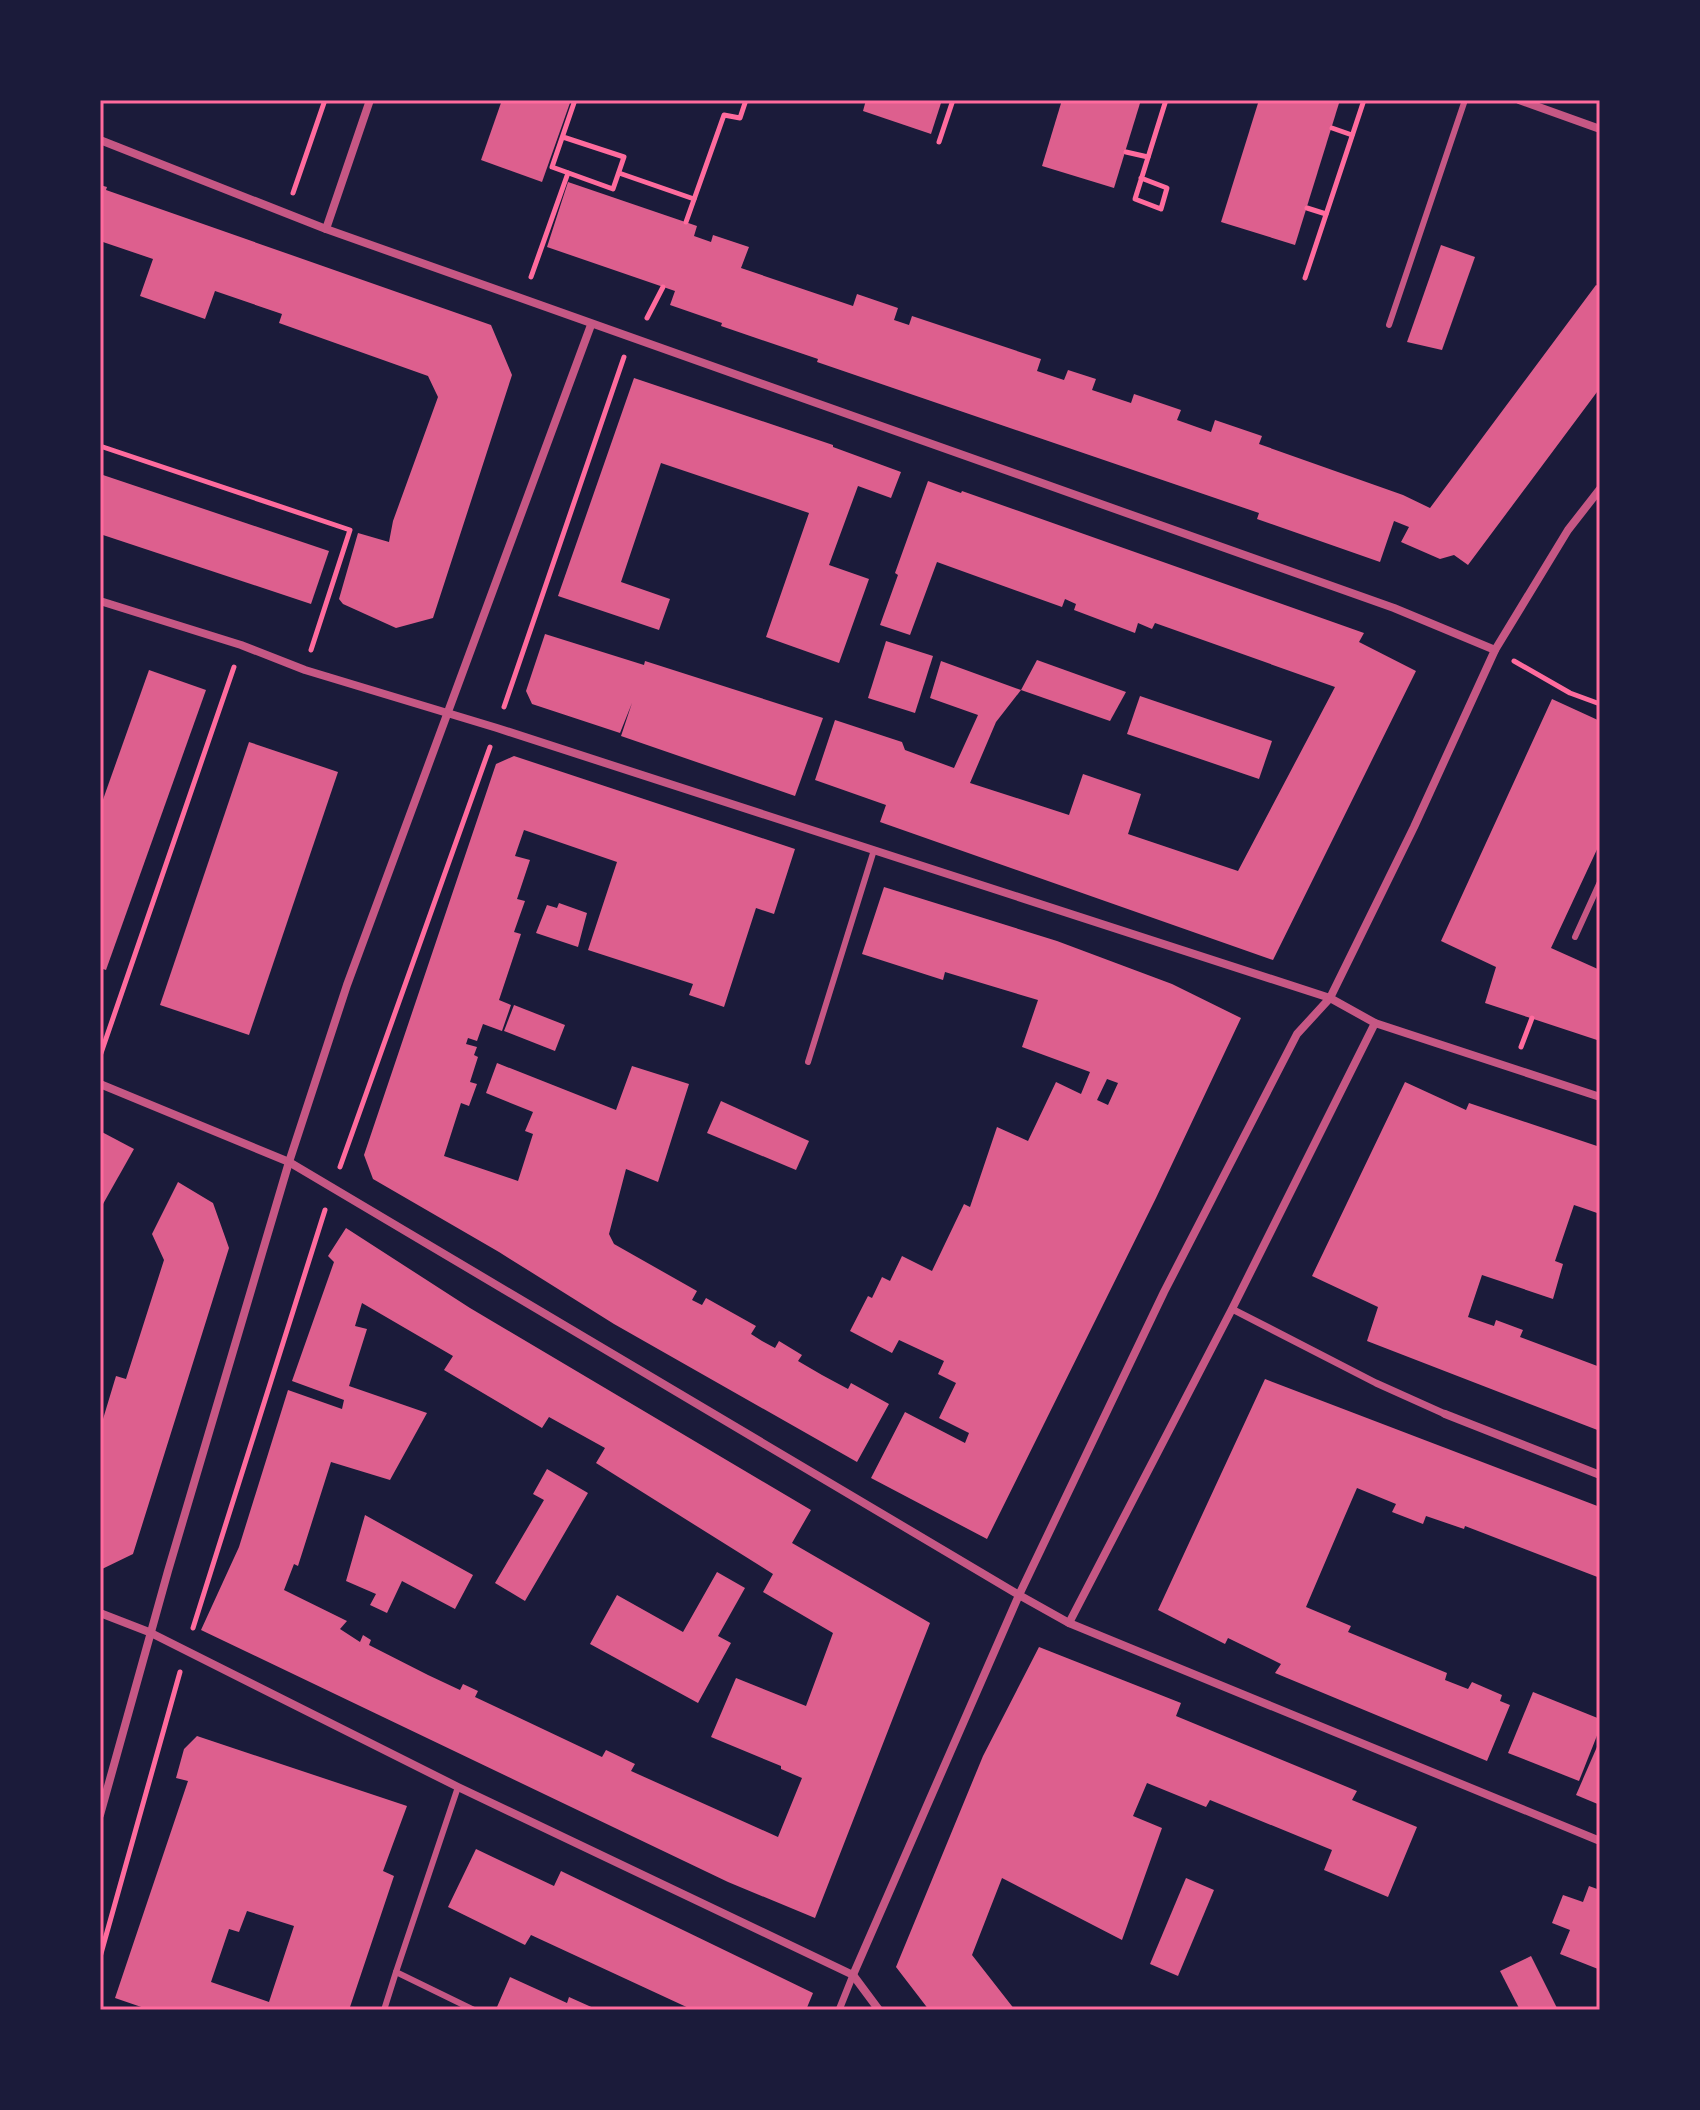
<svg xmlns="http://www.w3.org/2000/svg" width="1700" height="2110" font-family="'Roboto Condensed',sans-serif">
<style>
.building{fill:#dd5f8e;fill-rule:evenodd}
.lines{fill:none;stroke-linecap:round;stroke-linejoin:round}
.path{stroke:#ff6b9d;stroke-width:5}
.service{stroke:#c65784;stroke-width:6}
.pedestrian{stroke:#c65784;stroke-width:7}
.minor{stroke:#c65784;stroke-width:8}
.neatline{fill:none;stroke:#ff6b9d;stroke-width:3}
</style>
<rect width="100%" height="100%" fill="#1b1b3a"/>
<g class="building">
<polygon points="502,100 571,100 542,182 481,160"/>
<polygon points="866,100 942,100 931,134 863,111"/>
<polygon points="1062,100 1141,100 1114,188 1042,166"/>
<polygon points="1259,100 1340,100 1295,245 1221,222"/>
<polygon points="568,182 697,226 694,236 711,242 713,235 749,247 741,268 853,306 857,294 898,308 894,320 909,325 912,316 1041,359 1037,371 1064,380 1068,370 1096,379 1092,390 1131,403 1134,394 1181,410 1177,420 1211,432 1215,420 1262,436 1259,444 1403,495 1430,508 1596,285 1600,287 1600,388 1468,565 1454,555 1440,559 1401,542 1409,527 1394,521 1380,562 1257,519 1259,513 817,362 818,359 721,326 722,323 670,305 675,291 547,247"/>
<polygon points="100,185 107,187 106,190 491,325 512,375 433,618 396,628 343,604 339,599 358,533 389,542 393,521 438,397 428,376 279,323 282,314 215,291 205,319 140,296 153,259 100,241"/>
<polygon points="1441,245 1475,257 1442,350 1407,342"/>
<polygon points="634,378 833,445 833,447 901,472 891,498 858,486 829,565 869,579 839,663 766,637 809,513 661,463 621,582 670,599 659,630 558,596"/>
<polygon points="100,474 329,551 311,604 100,534"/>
<polygon points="928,481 961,493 962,491 1364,633 1359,642 1416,671 1273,960 880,822 886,805 815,780 835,720 902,742 905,750 954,768 978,715 930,698 941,661 1021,690 996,722 970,783 1069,815 1083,774 1141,794 1128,834 1238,871 1335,687 1155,623 1152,629 1138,623 1135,633 1074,610 1076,604 1065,599 1062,607 937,562 910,635 880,625 898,575 895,573"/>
<polygon points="545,634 644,665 645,661 823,718 795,796 621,736 632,703 620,733 532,704 526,691"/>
<polygon points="886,641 933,656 915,713 868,698"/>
<polygon points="1037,660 1126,692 1110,721 1021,690"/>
<polygon points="149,670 206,690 106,970 100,968 100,808"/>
<polygon points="1140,696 1272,741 1259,779 1127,734"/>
<polygon points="1552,699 1600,721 1600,843 1551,948 1600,970 1600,1041 1485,1003 1496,967 1441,941"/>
<polygon points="249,742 338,772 249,1035 160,1005"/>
<polygon points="514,756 795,849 774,914 756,908 724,1007 689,995 693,984 588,950 617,862 524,830 515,856 530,860 517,899 525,901 514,932 521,934 499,1000 511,1005 502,1031 483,1024 477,1041 468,1038 466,1044 477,1047 474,1055 478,1057 470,1082 477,1084 469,1106 461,1103 444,1156 518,1181 533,1134 525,1131 533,1112 486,1093 497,1063 616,1110 632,1066 689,1084 658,1182 626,1169 609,1234 614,1244 697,1291 692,1300 702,1305 706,1298 756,1326 751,1334 762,1341 775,1348 779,1341 802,1355 798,1361 822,1375 848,1389 851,1383 889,1404 857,1462 614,1324 499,1252 373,1179 364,1155 496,764"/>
<path d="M884,887L1057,941L1172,984L1241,1018L1156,1198L987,1539L871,1478L905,1412L965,1443L969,1433L939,1418L956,1383L938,1374L944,1361L899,1340L892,1353L850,1331L868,1296L872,1298L882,1277L890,1281L902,1256L932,1271L964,1204L970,1207L997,1127L1028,1141L1056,1082L1081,1094L1090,1072L1022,1047L1038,1000L945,972L943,980L862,954ZM1107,1079L1118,1083L1108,1105L1097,1100Z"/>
<polygon points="559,903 587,913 578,947 536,933 547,905 557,908"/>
<polygon points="514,1005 565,1025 555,1051 504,1031"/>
<polygon points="1405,1082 1466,1110 1469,1103 1600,1147 1600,1214 1574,1205 1555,1261 1563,1264 1553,1299 1482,1275 1468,1317 1494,1326 1496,1320 1523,1330 1520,1337 1600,1367 1600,1431 1367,1341 1378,1307 1312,1276"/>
<polygon points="721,1101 809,1141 796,1170 707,1133"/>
<polygon points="100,1131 134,1149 103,1204 100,1202"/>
<polygon points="178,1182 213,1203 229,1248 133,1554 100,1570 100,1429 116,1376 126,1379 164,1260 152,1234"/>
<path d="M346,1228L470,1308L811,1510L792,1543L930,1623L815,1918L728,1882L201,1630L239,1547L288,1390L342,1409L344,1400L292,1381L334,1262L328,1256ZM362,1303L453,1356L444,1370L542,1428L549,1417L605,1448L596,1463L773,1574L763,1592L833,1633L806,1706L736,1678L711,1737L781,1766V1769L802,1778L778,1837L631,1771L635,1764L606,1750L602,1757L475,1697L478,1691L463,1684L460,1690L428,1675L369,1645L371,1640L363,1635L360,1642L340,1629L347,1621L284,1590L294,1564L298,1566L331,1462L390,1480L427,1413L349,1386L367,1329L355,1326Z"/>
<polygon points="1265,1379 1600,1507 1600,1578 1465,1526 1464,1529 1426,1516 1423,1524 1392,1512 1396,1504 1357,1488 1344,1518 1306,1607 1351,1626 1348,1632 1447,1673 1445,1680 1468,1689 1472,1682 1502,1695 1500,1701 1510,1705 1487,1761 1275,1673 1281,1664 1228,1638 1225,1644 1158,1610"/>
<polygon points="547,1469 588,1493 525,1601 495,1583 544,1500 533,1494"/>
<polygon points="365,1515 473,1575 455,1609 402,1581 387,1613 370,1605 376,1594 346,1581"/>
<polygon points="717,1572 745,1588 718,1636 731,1643 698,1703 590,1644 617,1595 683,1632"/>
<polygon points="1039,1647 1181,1703 1176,1716 1357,1791 1352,1800 1417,1827 1388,1897 1324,1870 1332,1850 1210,1800 1206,1807 1147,1783 1133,1816 1162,1828 1122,1940 1002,1878 972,1955 1015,2010 929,2010 896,1967 983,1756"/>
<polygon points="1533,1692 1600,1719 1600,1728 1579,1781 1508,1753"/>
<path d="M197,1736L407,1806L383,1871L394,1876L349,2010H150L115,1998L188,1781L176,1778L184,1749ZM247,1911L294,1926L269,2002L211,1982L229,1929L239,1932Z"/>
<polygon points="1600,1740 1600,1805 1576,1795"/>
<polygon points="476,1849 554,1886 561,1871 813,1993 806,2010 693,2010 531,1935 525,1945 448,1907"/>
<polygon points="1186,1878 1214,1890 1178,1976 1150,1964"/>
<polygon points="1589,1886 1600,1890 1600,1963 1598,1969 1560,1954 1570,1930 1552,1923 1563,1895 1583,1902"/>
<polygon points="1531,1956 1558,2010 1520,2010 1500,1971"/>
<polygon points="510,1977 567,2003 569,1997 598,2010 503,2010 497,2007"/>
</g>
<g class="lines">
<g class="path">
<polyline points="1332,128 1352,135"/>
<polyline points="563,137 624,157 613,189 552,167 575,100"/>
<polyline points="939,142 953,100"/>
<polyline points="1126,152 1148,157"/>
<polyline points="619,173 694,199"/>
<polyline points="1141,178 1167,188 1161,209 1135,199 1166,100"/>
<polyline points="293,193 325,100"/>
<polyline points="1307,208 1326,214"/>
<polyline points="686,222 724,115 740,118 746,100"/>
<polyline points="531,277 568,173"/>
<polyline points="1305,278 1364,100"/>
<polyline points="647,318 663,287"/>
<polyline points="100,446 350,530 311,650"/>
<polyline points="1514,661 1570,693 1600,704"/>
<polyline points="504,707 624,357"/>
<polyline points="1521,1047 1532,1018"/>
<polyline points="100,1056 234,667"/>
<polyline points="340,1167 490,747"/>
<polyline points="193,1628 325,1210"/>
<polyline points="100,1957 180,1672"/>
</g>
<g class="service">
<polyline points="1389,325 1465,100"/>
<polyline points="1575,937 1600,882"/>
<polyline points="808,1062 874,850"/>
<polyline points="458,1787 396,1972 474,2010"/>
<polyline points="384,2010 396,1972"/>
</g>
<g class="pedestrian">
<polyline points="1232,1309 1376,1383 1445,1414"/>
<polyline points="839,2010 853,1975"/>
</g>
<g class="minor">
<polyline points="1519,100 1600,129"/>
<polyline points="100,140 326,229 1394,608 1495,650"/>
<polyline points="326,229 370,100"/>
<polyline points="100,601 241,645 305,670 497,728 1330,998 1375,1023 1600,1097"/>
<polyline points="100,1084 289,1162 1019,1595 1069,1623 1600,1841"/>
<polyline points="1445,1414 1600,1475"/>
<polyline points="100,1613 149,1632 458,1787 853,1975 879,2010"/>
<polyline points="1069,1623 1232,1309 1375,1023"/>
<polyline points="100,1815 168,1571 289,1162 347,985 591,325"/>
<polyline points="853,1975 1019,1595 1164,1292 1297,1034 1330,998 1414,827 1495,650 1568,530 1600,489"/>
</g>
</g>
<rect width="1700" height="2110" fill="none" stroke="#1b1b3a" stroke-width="204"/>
<rect x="102" y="102" width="1496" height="1906" class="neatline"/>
</svg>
